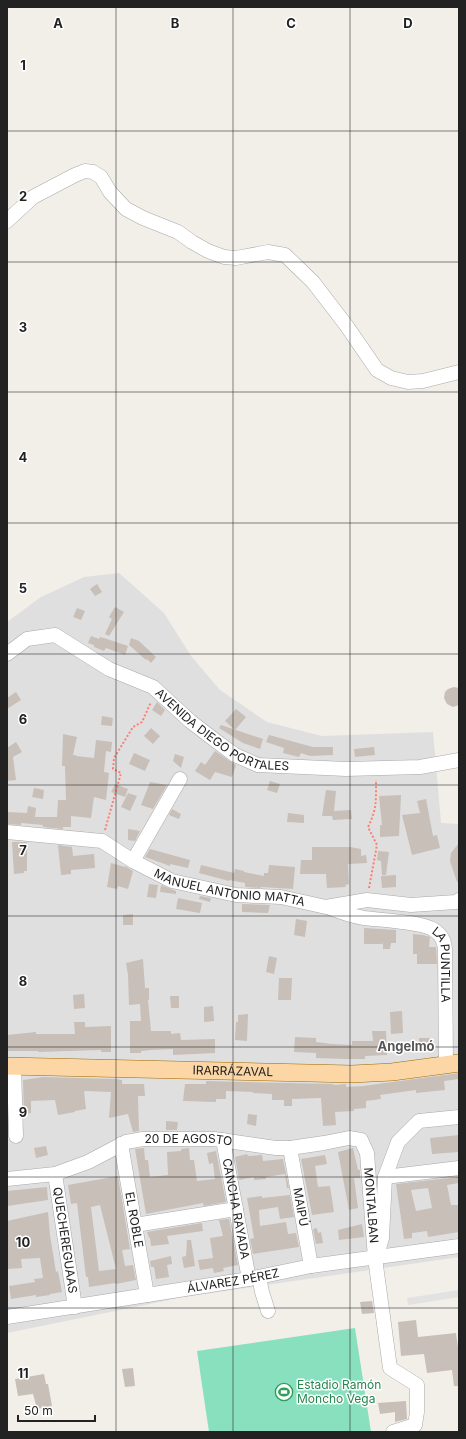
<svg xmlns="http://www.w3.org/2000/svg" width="466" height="1439" font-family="Inter,sans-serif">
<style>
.residential{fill:#e0dfdf}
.pitch{fill:#88e0be}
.parking{fill:#e2e2e2}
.building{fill:#c7bfb8;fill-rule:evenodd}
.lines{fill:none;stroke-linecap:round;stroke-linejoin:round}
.minor-casing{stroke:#a9a9a9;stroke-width:15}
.major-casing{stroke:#a06b00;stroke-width:18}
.path{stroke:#fa8072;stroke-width:2;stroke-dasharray:2 2;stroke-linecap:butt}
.minor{stroke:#fff;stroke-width:14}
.major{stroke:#fcd6a4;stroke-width:17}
.grid{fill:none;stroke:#222;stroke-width:1;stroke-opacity:0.55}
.labels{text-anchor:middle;stroke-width:3;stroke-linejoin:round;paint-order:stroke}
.street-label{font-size:12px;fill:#222;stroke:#fff}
.leisure-label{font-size:12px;fill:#27864d;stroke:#fff;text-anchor:start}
.neighbourhood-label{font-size:13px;font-weight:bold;fill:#555;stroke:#fff}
.grid-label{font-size:13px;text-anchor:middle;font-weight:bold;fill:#222;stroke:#fff;stroke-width:3;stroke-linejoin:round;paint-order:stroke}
</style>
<rect width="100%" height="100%" fill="#f2efe9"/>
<polygon class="residential" points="119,573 164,613 191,656 220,690 267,722 322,736 433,732 441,823 459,824 459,1257 184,1297 7,1333 7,622 41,597 84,577"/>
<polygon class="pitch" points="355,1328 371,1432 209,1432 197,1351"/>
<polygon class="parking" points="459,1290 459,1297 408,1305 407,1298"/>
<g class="building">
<polygon points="97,584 102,592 95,596 90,589"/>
<polygon points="115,607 124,612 109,636 105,634 112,619 109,617"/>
<polygon points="77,608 85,611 81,620 73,617"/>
<polygon points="91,636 99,639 100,637 104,638 128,646 125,655 106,648 104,651 94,647 94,645 88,643"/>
<polygon points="131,638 139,641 156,657 151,663 147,659 146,660 129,645"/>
<polygon points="454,687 459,688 459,705 453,707 447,704 444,698 445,692 448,689"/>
<polygon points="16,692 21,700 7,709 7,698"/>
<polygon points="157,702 165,710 161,716 152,710"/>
<polygon points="236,709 246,717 235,730 225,721"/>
<polygon points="102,716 113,718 112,726 101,725"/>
<polygon points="221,725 263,739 260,749 243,743 219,728"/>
<polygon points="151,728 160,736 153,744 144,736"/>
<polygon points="63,734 77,737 73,755 76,755 76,756 94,758 96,740 112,742 111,752 106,751 104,772 109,773 106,800 94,797 91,818 71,816 71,827 63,827 63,829 43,827 43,825 21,823 21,825 7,824 7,812 27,813 28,806 36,808 35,817 57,817 58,800 66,800 65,766 62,766"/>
<polygon points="269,735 313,747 333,747 333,755 310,756 301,753 299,757 283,753 284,748 266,742"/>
<polygon points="16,742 22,752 13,757 16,780 7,781 7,748"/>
<polygon points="374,747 375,755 355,757 354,749"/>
<polygon points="215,751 236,765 232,777 215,772 210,780 195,771 201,762 205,765"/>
<polygon points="134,753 150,760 145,771 129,764"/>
<polygon points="175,754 184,757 181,768 173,761"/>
<polygon points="270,781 280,784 277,793 267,790"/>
<polygon points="150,782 167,785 153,809 141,805"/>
<polygon points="115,784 128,789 125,797 111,792"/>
<polygon points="34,788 44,790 43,799 32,797"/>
<polygon points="326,790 336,791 334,811 351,810 352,819 333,820 332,816 322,816"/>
<polygon points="128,793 137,796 130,811 121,807"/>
<polygon points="401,795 399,836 380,837 380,825 382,825 379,796"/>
<polygon points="426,799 433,836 437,835 440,848 412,855 402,815 420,813 417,801"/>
<polygon points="172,809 181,814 179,819 169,815"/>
<polygon points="288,813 304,815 304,823 287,822"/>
<polygon points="128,829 140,831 135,841 128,840"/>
<polygon points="12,842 27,842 27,871 24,871 24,873 14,874"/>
<polygon points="459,843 459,882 457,882 450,861 451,853"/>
<polygon points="58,845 72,847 73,856 94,854 95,868 71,870 71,874 61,875"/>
<polygon points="312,847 350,847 361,849 361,856 366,855 367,863 348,864 349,884 345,885 346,887 327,888 326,874 300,874 301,860 312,860"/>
<polygon points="150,849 190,860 188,868 170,864 170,866 145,857"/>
<polygon points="378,851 389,852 386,875 382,875 381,861 377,860"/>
<polygon points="111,863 125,867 125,866 133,871 128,889 118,886 117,889 107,887"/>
<polygon points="201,865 234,873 235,869 244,871 244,872 264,876 264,873 268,873 269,865 295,867 293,889 261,887 260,888 245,887 245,883 229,880 229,881 199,873"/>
<polygon points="396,875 396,887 382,888 381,876"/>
<polygon points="149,884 158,885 156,898 147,897"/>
<polygon points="161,885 176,891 176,894 160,892"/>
<polygon points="200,896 211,898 210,902 199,899"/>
<polygon points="178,898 202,903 200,913 176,909"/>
<polygon points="242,904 270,905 268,913 242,912"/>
<polygon points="133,914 133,925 123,925 123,915"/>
<polygon points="296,919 307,921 305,937 294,935"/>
<polygon points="364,928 396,930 396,943 391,943 390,949 383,949 383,943 382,944 364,944"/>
<polygon points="413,934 423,935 430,937 429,947 436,947 437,964 417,964 417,954 413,954"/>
<polygon points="269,956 277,958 274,974 266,972"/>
<polygon points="143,959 145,988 149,988 149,1000 148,1000 151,1031 171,1031 171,1034 180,1033 181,1040 215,1039 215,1053 173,1055 173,1049 151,1050 141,1051 141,1053 130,1053 130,1021 141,1021 140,1004 129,1005 128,975 126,963"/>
<polygon points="279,978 292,978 291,1000 278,1000"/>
<polygon points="84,994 85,1008 74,1009 73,995"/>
<polygon points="170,996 179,996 179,1008 171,1008"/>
<polygon points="213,1006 214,1021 204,1022 204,1007"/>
<polygon points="402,1011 403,1033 391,1034 390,1012"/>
<polygon points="248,1014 247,1041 235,1040 236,1022 238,1022 238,1015"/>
<polygon points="74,1022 85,1022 85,1027 111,1026 111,1052 101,1052 101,1050 38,1052 38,1051 7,1051 7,1035 36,1032 36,1034 75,1034"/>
<polygon points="372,1031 386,1031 387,1055 365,1056 365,1059 346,1059 316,1058 316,1053 294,1052 295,1037 316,1038 316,1042 332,1044 352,1045 352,1041 373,1041"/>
<polygon points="419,1038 430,1038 431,1046 419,1047"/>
<polygon points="459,1073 459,1079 444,1081 445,1090 416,1093 416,1090 380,1095 381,1099 366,1101 366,1108 354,1109 354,1111 335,1112 336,1125 323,1126 321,1098 292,1099 292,1106 284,1106 284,1100 272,1100 272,1094 253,1093 253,1092 226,1091 226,1099 216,1099 216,1102 183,1101 185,1084 206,1084 206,1081 333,1084 334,1085 346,1084 346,1087 363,1086"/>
<polygon points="43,1077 116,1079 122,1080 122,1084 144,1084 145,1096 138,1096 139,1131 133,1132 128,1114 109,1118 111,1092 84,1091 86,1109 75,1111 75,1112 58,1115 55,1100 31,1101 31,1113 24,1114 23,1080"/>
<polygon points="248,1114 257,1115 256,1126 247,1124"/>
<polygon points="166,1121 178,1122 177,1130 166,1130"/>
<polygon points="459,1135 459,1152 432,1154 430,1138"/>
<polygon points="46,1146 48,1155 36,1158 34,1148"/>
<polygon points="144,1148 145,1160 148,1160 150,1177 168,1175 167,1152 181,1151 181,1149 189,1148 190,1160 194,1160 197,1181 215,1179 213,1163 209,1164 207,1153 216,1151 226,1202 204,1206 203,1203 146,1214 135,1149"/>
<polygon points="353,1148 358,1170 360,1170 360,1178 354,1178 358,1208 349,1210 338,1152"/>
<polygon points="247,1154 248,1156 262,1155 263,1161 283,1159 289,1188 287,1188 285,1174 266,1177 266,1179 254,1180 254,1177 239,1180 235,1157"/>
<polygon points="325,1155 327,1164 315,1166 318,1187 330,1186 334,1212 312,1215 301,1159"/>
<path d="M118,1176L130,1249L122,1250L125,1266L133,1265L136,1280L116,1284L115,1283L89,1287L88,1277H86L77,1203L71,1204L68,1185ZM100,1205L116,1269L99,1271L91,1207Z"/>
<path d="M458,1177L459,1183L447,1185L451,1205H459V1232L428,1237L427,1231L412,1233V1238L404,1239L396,1184ZM428,1188L432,1208L416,1211L411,1190Z"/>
<polygon points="47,1187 48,1200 7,1206 7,1191"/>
<polygon points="290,1195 294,1217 280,1219 278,1207 259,1210 260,1226 286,1222 288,1234 296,1233 299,1247 253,1254 250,1239 254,1238 247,1198 262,1196 262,1198"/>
<polygon points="48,1212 50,1235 56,1272 58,1271 62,1292 50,1294 50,1295 36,1297 36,1295 11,1299 9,1286 35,1282 34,1279 43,1278 40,1258 21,1259 22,1268 7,1269 7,1221"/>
<polygon points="229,1219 238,1265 223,1268 224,1271 214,1273 213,1268 200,1270 198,1260 213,1258 210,1238 223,1236 219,1220"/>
<polygon points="202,1223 203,1231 167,1236 169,1244 151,1246 150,1238 149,1238 147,1232"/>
<polygon points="362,1224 364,1237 339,1240 338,1230"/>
<polygon points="317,1228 318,1233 321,1232 323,1243 316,1244 313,1229"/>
<polygon points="187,1240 191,1240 195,1266 184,1268 182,1257 186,1256"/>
<polygon points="171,1256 172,1264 167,1265 169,1277 156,1279 154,1267 151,1267 150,1261"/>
<polygon points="372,1301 374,1313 362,1314 360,1302"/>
<polygon points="416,1320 418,1337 456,1333 459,1355 459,1386 454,1386 452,1370 427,1373 424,1354 401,1356 398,1322"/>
<polygon points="133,1368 135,1386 125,1387 122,1369"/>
<polygon points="44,1374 46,1384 48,1384 52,1406 37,1409 33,1394 18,1396 15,1379"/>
<polygon points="406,1401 407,1419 395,1422 395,1412 380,1414 378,1403"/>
</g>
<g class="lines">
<defs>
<g id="minor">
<polyline points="7,221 33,197 75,175 85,171 93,172 101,177 110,192 126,209 143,218 178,232 192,242 208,251 224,257 236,258 268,252 285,255 313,282 346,325 377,370 391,378 408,382 423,381 459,372"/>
<path id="s1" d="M7,654L27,639L55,635L109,669L153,687L190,721L216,741L235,755L258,765L346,769L420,767L459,760"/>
<path id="s2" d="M7,832L102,841L133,861L172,881L236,895L281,897L326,907L367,900L411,905L456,902L459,900"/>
<polyline points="133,861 180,779"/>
<path id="s3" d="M328,907C340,912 352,916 364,918C380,920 423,922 434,930C442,935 445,942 445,951L446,1065"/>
<polyline points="14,1066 16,1136"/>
<path id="s4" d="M223,1140L249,1279"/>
<path id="s5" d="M121,1144L147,1295"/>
<path id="s6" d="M290,1148L311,1266"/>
<path id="s7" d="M55,1174L75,1307"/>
<polyline points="385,1177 459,1168"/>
<path id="s8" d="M7,1179L55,1174L88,1162L126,1142L143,1139H214L276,1148H290L324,1143L349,1138L361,1140L367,1153L375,1258L390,1368L417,1385V1412L415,1425L393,1432"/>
<polyline points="135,1225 236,1209"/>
<polyline points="378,1252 382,1238 385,1177 398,1142 419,1121 459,1117"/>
<polyline points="259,1277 262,1292 268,1311"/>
<path id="s9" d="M7,1317L249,1279L311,1266L459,1246"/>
</g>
<g id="major">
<path id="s10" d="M7,1066L352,1074L392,1072L459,1063"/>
</g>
</defs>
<use href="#minor" class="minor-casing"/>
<use href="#major" class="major-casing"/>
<g class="path">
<polyline points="105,830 121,773 113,769 114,758 133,727 142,722 151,702"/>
<path d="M369,888L377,845L368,827C377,809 376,800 376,780"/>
</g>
<use href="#minor" class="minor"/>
<use href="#major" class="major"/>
</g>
<path class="grid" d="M116,7V1432M233,7V1432M350,7V1432M7,131H459M7,262H459M7,392H459M7,523H459M7,654H459M7,785H459M7,916H459M7,1047H459M7,1177H459M7,1308H459"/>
<defs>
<symbol id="stadium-ring" viewBox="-11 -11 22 22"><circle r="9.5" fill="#fff" stroke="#2e9e5b" stroke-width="1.5"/><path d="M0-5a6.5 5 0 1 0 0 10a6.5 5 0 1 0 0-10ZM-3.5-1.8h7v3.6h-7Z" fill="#2e9e5b"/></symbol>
</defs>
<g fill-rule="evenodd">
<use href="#stadium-ring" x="274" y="1382" width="20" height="20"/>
</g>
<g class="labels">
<g class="street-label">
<text dy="4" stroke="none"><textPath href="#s1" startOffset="249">AVENIDA DIEGO PORTALES</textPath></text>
<text dy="4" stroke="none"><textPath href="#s2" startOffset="234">MANUEL ANTONIO MATTA</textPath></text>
<text dy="4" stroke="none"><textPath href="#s3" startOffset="147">LA PUNTILLA</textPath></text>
<text dy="4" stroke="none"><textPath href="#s10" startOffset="226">IRARRÁZAVAL</textPath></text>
<text dy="4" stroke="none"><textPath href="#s8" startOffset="189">20 DE AGOSTO</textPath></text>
<text dy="4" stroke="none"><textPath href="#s8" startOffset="430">MONTALBAN</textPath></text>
<text dy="4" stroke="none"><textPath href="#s6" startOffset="60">MAIPÚ</textPath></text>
<text dy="4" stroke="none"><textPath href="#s4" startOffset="70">CANCHA RAYADA</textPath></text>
<text dy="4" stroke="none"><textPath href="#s5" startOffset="77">EL ROBLE</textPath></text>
<text dy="4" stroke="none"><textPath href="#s7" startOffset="67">QUECHEREGUAAS</textPath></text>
<text dy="4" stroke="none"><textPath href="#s9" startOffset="229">ÁLVAREZ PÉREZ</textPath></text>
</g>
<g class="leisure-label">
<text x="297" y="1389">Estadio Ramón<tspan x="297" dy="14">Moncho Vega</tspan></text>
</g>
<g class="neighbourhood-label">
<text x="406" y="1051">Angelmó</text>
</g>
</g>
<g class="grid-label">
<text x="58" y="28">A</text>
<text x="175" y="28">B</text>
<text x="291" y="28">C</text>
<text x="408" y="28">D</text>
<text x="23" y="70">1</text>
<text x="23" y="201">2</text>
<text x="23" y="332">3</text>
<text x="23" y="462">4</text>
<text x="23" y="593">5</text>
<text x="23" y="724">6</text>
<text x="23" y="855">7</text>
<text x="23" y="986">8</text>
<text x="23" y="1117">9</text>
<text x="23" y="1247">10</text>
<text x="23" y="1378">11</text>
</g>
<rect width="466" height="1439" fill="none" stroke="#222222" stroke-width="16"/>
<path d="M18 1415v6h77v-6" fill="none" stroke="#222222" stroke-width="2"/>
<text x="24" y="1415" font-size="12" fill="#222222" stroke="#ffffff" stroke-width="3" paint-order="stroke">50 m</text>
</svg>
